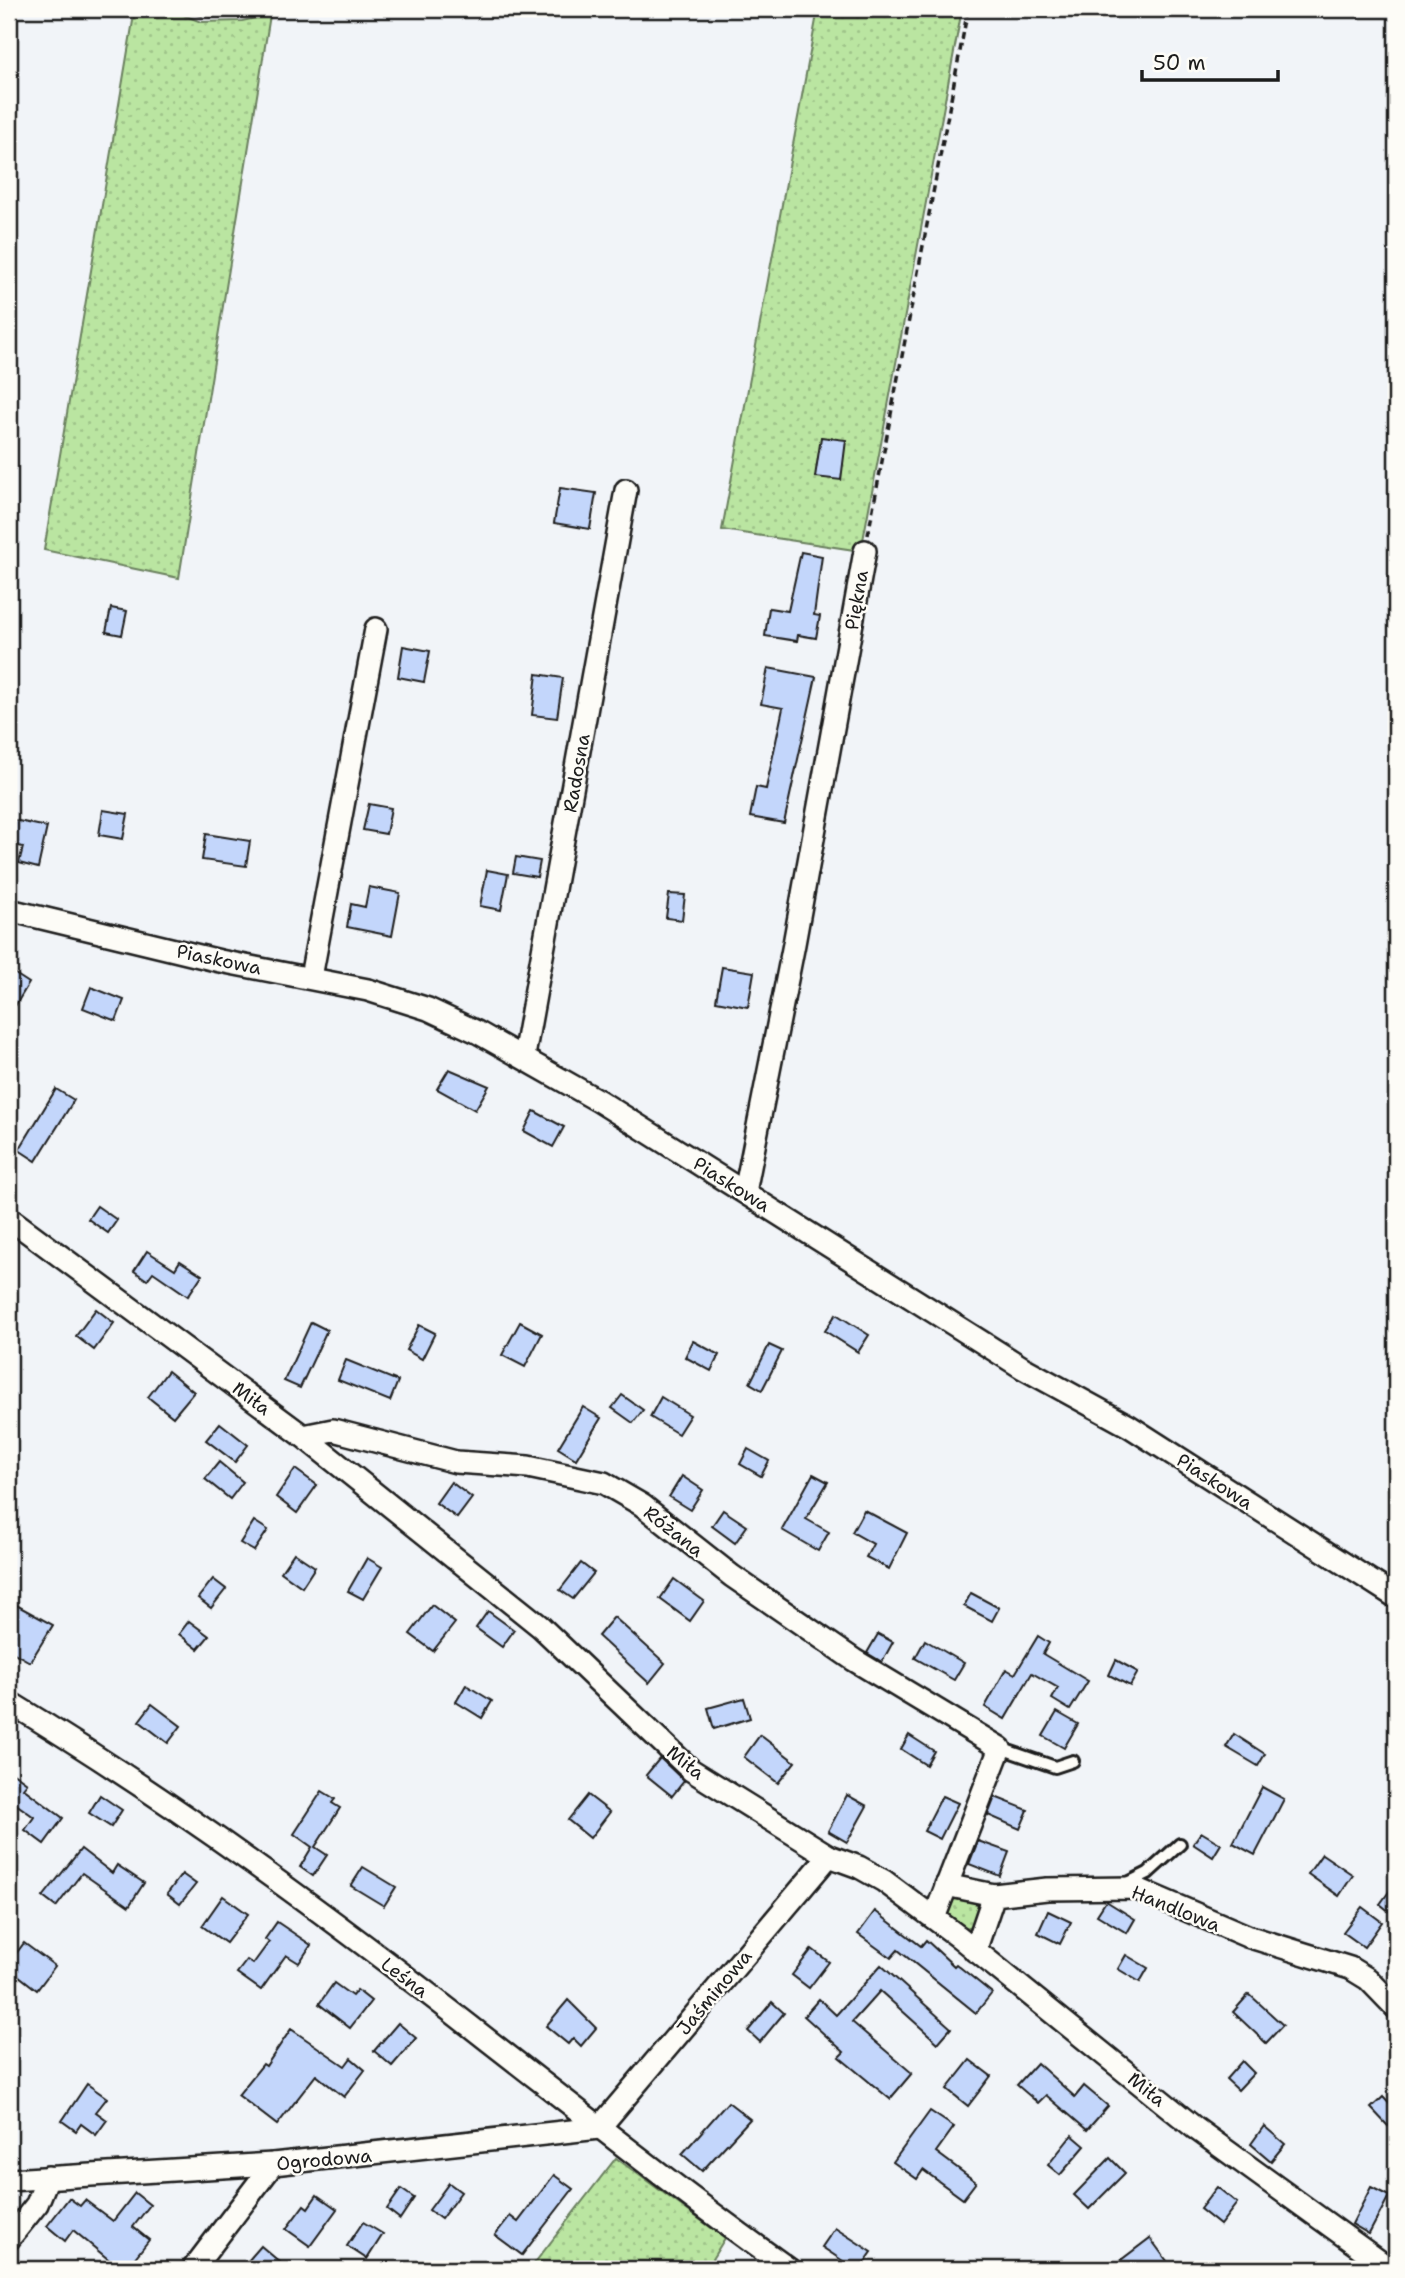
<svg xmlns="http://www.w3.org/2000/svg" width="1405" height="2278" font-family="'Shantell Sans',sans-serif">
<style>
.grass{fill:url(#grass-dots);stroke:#6b805e;stroke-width:2}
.building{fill:#c3d6fb;stroke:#1c1c1c;stroke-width:2}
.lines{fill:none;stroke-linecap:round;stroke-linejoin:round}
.service-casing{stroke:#1c1c1c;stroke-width:16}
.minor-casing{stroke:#1c1c1c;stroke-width:26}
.path{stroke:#1c1c1c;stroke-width:3.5;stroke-dasharray:7 5;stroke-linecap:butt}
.service{stroke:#fdfcf7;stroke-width:10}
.minor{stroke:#fdfcf7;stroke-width:21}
.labels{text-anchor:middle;stroke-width:5;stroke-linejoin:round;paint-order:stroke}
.street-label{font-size:19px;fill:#1c1c1c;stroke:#fdfcf7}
</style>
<defs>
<pattern id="grass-dots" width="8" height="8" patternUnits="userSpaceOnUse" patternTransform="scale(1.75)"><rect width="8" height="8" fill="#bae5a1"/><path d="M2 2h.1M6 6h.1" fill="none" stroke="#9fc48a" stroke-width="1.8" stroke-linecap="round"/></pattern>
</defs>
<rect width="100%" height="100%" fill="#f1f4f8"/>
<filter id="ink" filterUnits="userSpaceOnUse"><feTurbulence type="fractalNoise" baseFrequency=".0143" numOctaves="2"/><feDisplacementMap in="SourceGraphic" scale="14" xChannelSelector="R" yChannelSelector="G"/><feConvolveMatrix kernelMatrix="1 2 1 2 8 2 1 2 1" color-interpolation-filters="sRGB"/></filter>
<g filter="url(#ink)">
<g class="grass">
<polygon points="135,9 169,9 201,22 242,21 270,15 179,578 44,550"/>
<polygon points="818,9 962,9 861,551 722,530"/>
<circle cx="964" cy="1912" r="16"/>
<polygon points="616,2158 725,2238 706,2269 530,2269"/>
</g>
<g class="building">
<polygon points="821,437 846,440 841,480 815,477"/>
<polygon points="560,488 596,493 590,529 554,523"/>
<polygon points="801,552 822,556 814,615 820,616 816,638 798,635 797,641 765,636 769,608 788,611"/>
<polygon points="111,608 127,611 122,635 106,632"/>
<polygon points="403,646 430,651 424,682 398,677"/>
<polygon points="768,668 816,677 784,823 750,817 756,787 766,789 783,708 761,704"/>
<polygon points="537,674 563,678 557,718 532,715"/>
<polygon points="369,804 391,808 386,834 363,830"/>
<polygon points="103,810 128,814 123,839 99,835"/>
<polygon points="9,819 47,827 38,868 19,863 23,847 9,844"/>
<polygon points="206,834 250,841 246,866 202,860"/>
<polygon points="516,857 540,861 537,877 513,873"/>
<polygon points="487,870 508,874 501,910 480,906"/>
<polygon points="369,887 400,893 392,936 347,927 351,904 365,907"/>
<polygon points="669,894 685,895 682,920 666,918"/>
<polygon points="722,967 754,972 748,1007 716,1001"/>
<polygon points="9,970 29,983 9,1016"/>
<polygon points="91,987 124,1000 116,1021 83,1008"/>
<polygon points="449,1069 489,1086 475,1110 437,1089"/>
<polygon points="56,1089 74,1100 36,1161 19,1150"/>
<polygon points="534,1111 564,1127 553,1147 524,1131"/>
<polygon points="97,1206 117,1220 108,1233 88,1219"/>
<polygon points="147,1251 175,1269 180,1261 202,1275 188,1296 153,1272 147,1280 134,1271"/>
<polygon points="96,1309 114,1323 94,1350 76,1336"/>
<polygon points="836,1314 869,1335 858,1352 825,1331"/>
<polygon points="311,1322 327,1330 300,1388 284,1381"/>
<polygon points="520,1322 542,1334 525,1367 502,1355"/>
<polygon points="419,1325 435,1333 422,1359 406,1350"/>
<polygon points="693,1341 719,1355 711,1371 685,1357"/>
<polygon points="769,1345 782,1351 762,1390 750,1383"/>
<polygon points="346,1360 398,1381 390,1401 338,1380"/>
<polygon points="168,1371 194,1392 173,1417 148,1397"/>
<polygon points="622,1395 643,1410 633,1423 612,1408"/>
<polygon points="661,1397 690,1415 678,1434 650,1417"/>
<polygon points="583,1407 601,1418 576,1459 558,1448"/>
<polygon points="220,1423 248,1445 235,1462 206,1440"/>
<polygon points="748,1449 769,1461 761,1476 740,1464"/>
<polygon points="219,1462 243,1482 230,1499 205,1479"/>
<polygon points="295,1469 317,1485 297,1513 276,1497"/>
<polygon points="813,1474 828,1482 806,1519 829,1532 818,1551 782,1530"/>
<polygon points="682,1476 703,1490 690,1510 669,1497"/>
<polygon points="451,1482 472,1498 457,1518 436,1503"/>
<polygon points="723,1510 747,1526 735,1543 712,1526"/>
<polygon points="864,1510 907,1533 889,1569 866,1557 873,1544 852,1532"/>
<polygon points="254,1521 268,1530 254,1551 240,1543"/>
<polygon points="294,1553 315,1567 302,1587 281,1572"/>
<polygon points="367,1558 382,1567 363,1599 348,1591"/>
<polygon points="581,1563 594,1573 573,1599 560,1590"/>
<polygon points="213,1579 226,1589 211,1608 198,1598"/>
<polygon points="674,1579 704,1601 690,1621 660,1599"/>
<polygon points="971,1593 999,1608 992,1621 964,1606"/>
<polygon points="9,1601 53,1625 30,1662 9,1650 15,1634 9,1631"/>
<polygon points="432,1605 455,1623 433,1651 410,1634"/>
<polygon points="488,1611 514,1630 502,1647 476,1628"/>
<polygon points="614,1617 665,1663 649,1683 598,1636"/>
<polygon points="189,1621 209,1636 198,1649 179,1634"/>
<polygon points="878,1634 893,1642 882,1662 867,1653"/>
<polygon points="1038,1636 1049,1643 1043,1654 1088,1681 1070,1710 1052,1699 1058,1688 1032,1673 1005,1719 985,1707 1006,1669 1015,1674"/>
<polygon points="925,1640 964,1663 954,1680 915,1658"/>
<polygon points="1116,1660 1138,1672 1130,1686 1109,1675"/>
<polygon points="466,1685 492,1701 482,1718 456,1702"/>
<polygon points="744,1698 750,1718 714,1729 708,1708"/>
<polygon points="152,1704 181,1726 168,1743 139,1721"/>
<polygon points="1057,1712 1078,1724 1064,1748 1043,1736"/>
<polygon points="1234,1734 1265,1754 1258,1766 1226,1747"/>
<polygon points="760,1735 795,1762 778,1783 744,1757"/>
<polygon points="909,1735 934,1751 926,1765 901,1749"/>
<polygon points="660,1758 684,1781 672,1796 646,1775"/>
<polygon points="9,1770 27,1783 23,1788 63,1818 44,1844 25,1830 34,1817 13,1802 9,1808"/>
<polygon points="1262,1787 1284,1799 1255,1855 1233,1843"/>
<polygon points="322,1791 335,1799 332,1803 340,1808 315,1847 327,1855 313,1876 300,1867 312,1847 294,1834"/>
<polygon points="100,1795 122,1810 111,1827 89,1813"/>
<polygon points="588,1795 610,1812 590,1838 568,1820"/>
<polygon points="847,1795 867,1806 847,1842 828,1831"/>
<polygon points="942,1796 958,1803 940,1839 924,1831"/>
<polygon points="995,1797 1028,1810 1020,1829 988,1815"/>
<polygon points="1201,1832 1221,1844 1213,1857 1193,1844"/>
<polygon points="978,1841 1009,1852 1000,1876 969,1864"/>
<polygon points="81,1849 112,1873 117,1865 144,1883 129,1906 82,1873 56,1907 43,1897"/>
<polygon points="1322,1854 1353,1875 1339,1896 1308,1874"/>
<polygon points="363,1867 396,1887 384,1906 351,1886"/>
<polygon points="182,1874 196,1884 180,1904 167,1894"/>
<polygon points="1396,1882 1396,1917 1380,1904"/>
<polygon points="223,1896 248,1914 226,1943 202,1926"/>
<polygon points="1106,1901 1135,1919 1127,1933 1097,1915"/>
<polygon points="1362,1907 1382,1922 1364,1947 1343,1932"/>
<polygon points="875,1911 921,1946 926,1940 954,1966 956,1964 992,1993 976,2013 898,1950 891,1958 858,1934"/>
<polygon points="1048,1911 1071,1922 1060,1944 1038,1933"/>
<polygon points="277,1922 311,1945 299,1963 286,1955 261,1990 237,1973 247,1960 253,1964 269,1942 265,1939"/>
<polygon points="24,1943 55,1966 37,1990 9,1968 9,1963"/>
<polygon points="812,1949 829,1962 809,1988 792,1975"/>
<polygon points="1126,1955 1148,1968 1140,1982 1118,1969"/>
<polygon points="881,1965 951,2028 938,2043 880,1991 852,2022 912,2073 890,2099 839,2057 844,2052 804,2016 819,1999 836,2015"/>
<polygon points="334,1983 352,1996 357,1990 371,2001 350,2028 319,2004"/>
<polygon points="1249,1994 1283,2025 1266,2043 1233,2012"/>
<polygon points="568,2000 596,2028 581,2046 573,2038 568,2044 546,2026"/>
<polygon points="772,2002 784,2013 760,2042 748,2031"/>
<polygon points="398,2023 416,2038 392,2066 374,2051"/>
<polygon points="291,2029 345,2066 351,2058 365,2070 344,2097 316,2075 277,2125 238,2095 263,2064 266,2066"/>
<polygon points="970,2060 991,2076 968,2106 947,2089"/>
<polygon points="1242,2061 1254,2073 1238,2090 1226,2079"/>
<polygon points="1037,2063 1075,2097 1084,2086 1108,2106 1087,2130 1046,2095 1038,2103 1017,2085"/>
<polygon points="87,2084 107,2098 96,2112 107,2120 96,2135 81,2124 76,2131 62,2121"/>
<polygon points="1383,2097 1396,2111 1396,2119 1388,2126 1371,2108"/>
<polygon points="728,2102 750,2119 702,2171 682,2154"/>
<polygon points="930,2111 954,2127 936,2152 976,2182 963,2199 923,2170 917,2179 893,2162"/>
<polygon points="1264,2126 1285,2144 1271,2161 1251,2144"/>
<polygon points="1072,2135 1085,2146 1060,2175 1048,2165"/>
<polygon points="1110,2158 1125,2173 1089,2209 1074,2195"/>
<polygon points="554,2175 573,2189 522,2255 495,2235 510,2216 518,2222"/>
<polygon points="449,2183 461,2192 441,2219 429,2210"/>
<polygon points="1217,2187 1237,2203 1220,2225 1200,2209"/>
<polygon points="1371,2187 1389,2196 1369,2234 1352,2224"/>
<polygon points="401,2189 414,2198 400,2219 387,2209"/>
<polygon points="135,2193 150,2205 133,2227 149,2240 126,2269 120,2269 73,2230 65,2241 47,2226 69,2198 80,2206 85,2200 113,2221"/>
<polygon points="317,2195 337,2209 310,2246 286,2229 304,2205 308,2208"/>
<polygon points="363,2222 383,2234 367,2259 347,2246"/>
<polygon points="835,2228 872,2252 860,2269 855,2269 822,2247"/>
<polygon points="1150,2238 1167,2261 1155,2269 1128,2269 1121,2260"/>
<polygon points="261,2246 288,2269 241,2269"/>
</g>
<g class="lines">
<defs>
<g id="service">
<polyline points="1000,1748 1055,1767 1073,1761"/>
<polyline points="1126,1884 1148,1873 1180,1844"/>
</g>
<g id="minor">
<polyline points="9,910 220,961 368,990 428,1009 477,1032 599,1101 1023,1368 1129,1426 1396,1597"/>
<polyline points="311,977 376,629"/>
<polyline points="524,1056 626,490"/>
<polyline points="745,1192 794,944 865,551"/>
<polyline points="9,1218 303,1436 541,1627 691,1770 829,1856 859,1867 884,1881 959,1937 1195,2128 1390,2269"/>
<polyline points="303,1436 333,1430 456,1462 528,1467 604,1483 642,1505 732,1576 854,1660 1000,1748 934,1918"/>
<path d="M9,1702C176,1803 335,1920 489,2041C588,2118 686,2196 789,2269"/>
<polyline points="946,1885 994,1895"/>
<polyline points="975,1951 994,1895 1047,1889 1135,1888 1247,1936 1350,1968 1368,1979 1396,2008"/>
<polyline points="9,2180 273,2164 599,2128 829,1856"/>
<polyline points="9,2239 37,2204 48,2177"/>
<polyline points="193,2269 273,2164"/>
</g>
</defs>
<use href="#service" class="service-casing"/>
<use href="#minor" class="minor-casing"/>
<g class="path">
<path d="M185,9C208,21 231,16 256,9"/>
<polyline points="868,535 968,9"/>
</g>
<use href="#service" class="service"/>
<use href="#minor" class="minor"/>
</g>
</g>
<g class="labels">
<g class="street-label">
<text transform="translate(856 600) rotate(-80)" y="7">Piękna</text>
<text transform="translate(576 773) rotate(-80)" y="7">Radosna</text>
<text transform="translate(219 959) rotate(12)" y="7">Piaskowa</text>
<text transform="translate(732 1184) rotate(32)" y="7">Piaskowa</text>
<text transform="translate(252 1398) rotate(37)" y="7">Miła</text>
<text transform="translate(1215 1481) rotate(33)" y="7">Piaskowa</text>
<text transform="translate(674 1531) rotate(38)" y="7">Różana</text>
<text transform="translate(686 1762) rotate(39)" y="7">Miła</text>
<text transform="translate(1176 1908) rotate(22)" y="7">Handlowa</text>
<text transform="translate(405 1977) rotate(37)" y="7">Leśna</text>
<text transform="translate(714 1992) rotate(-50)" y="7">Jaśminowa</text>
<text transform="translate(1147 2089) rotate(39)" y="7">Miła</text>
<text transform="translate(324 2159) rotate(-5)" y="7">Ogrodowa</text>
</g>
</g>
<rect width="1405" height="2278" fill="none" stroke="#fdfcf7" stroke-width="35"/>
<rect x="18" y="18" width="1370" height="2243" fill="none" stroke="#1c1c1c" stroke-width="2.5" filter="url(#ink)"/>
<path d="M1142 70v10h136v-10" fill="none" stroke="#1c1c1c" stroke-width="3.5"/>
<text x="1153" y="70" font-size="21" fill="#1c1c1c" stroke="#fdfcf7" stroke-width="5" paint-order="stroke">50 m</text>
</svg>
